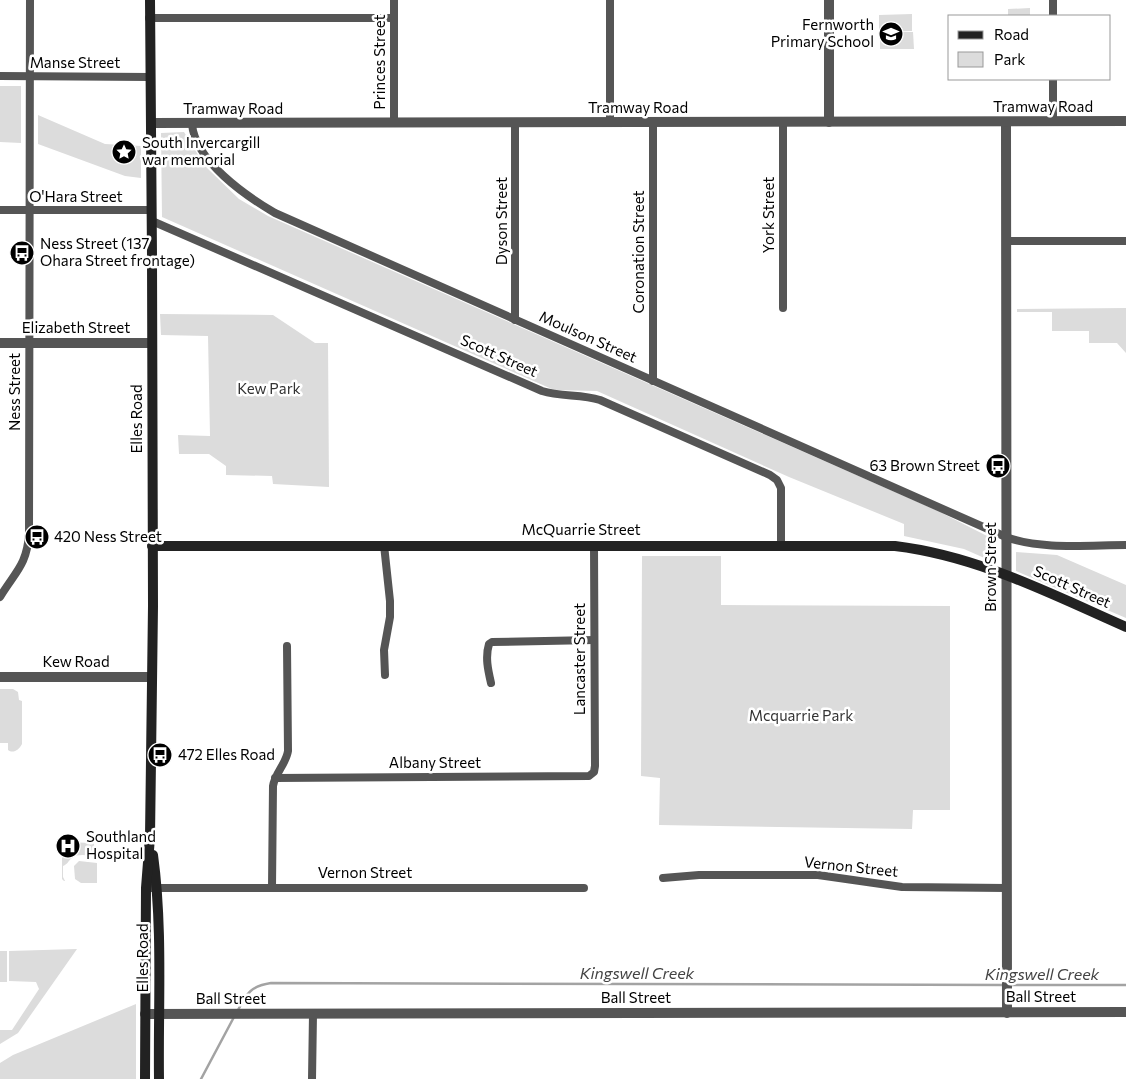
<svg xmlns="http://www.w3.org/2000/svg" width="1126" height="1079" font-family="Commissioner,sans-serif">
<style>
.green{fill:#dcdcdc}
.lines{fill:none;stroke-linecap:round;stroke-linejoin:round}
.stream{stroke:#a3a3a3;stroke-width:2.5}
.minor{stroke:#555;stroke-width:8}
.tertiary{stroke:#555;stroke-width:10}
.secondary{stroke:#222;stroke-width:10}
.labels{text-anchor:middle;stroke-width:5;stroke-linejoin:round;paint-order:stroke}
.poi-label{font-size:15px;fill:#000;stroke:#fff;text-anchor:start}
.street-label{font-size:15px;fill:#000;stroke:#fff}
.park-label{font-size:15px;fill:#333;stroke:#fff}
.water-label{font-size:16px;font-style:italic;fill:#444;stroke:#fff}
</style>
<rect width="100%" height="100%" fill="#fff"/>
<g class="green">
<polygon points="1030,8 1030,16 1008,16 1008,9"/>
<polygon points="912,14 912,31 879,32 879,15"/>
<polygon points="880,32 913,32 914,49 880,49"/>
<polygon points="0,86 21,86 21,143 0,142"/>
<polygon points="38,115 105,144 141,146 141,178 125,176 38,144"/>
<polygon points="184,132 205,166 239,199 268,216 938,511 989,537 989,560 964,549 904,536 904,524 789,477 597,391 554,390 162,217 161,133"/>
<polygon points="1126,308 1126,353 1117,343 1089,343 1089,331 1052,331 1052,312 1017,312 1017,309"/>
<polygon points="160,314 273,315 315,343 328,343 329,487 273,484 272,476 226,475 226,466 209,454 179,454 178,435 210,436 208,336 161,335"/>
<polygon points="1016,552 1057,555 1126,585 1126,618 1016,571"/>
<polygon points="642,556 721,556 721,605 950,606 950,810 913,810 912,829 659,825 660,778 641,776"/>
<path d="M0,689H13L18,692L19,700L22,701V744C19,750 13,754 8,750V743H0Z"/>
<path d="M62,842L94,843V846L97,849L96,856C89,856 78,853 72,858C68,861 68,864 63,866V877L65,881H64L62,879Z"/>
<polygon points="79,861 97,863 97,883 81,883 75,879 74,866"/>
<polygon points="77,949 18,1033 0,1044 0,1030 12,1030 39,989 36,982 9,981 9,951"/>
<rect x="0" y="951" width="7" height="31"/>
<polygon points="136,1004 136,1079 0,1079 0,1063 13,1055"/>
</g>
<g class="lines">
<g class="stream">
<polyline points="1010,985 1126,985"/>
<path d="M238,1010C247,993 251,986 271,983L1005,985"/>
<polyline points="201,1079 234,1017"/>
</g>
<g class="minor">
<polyline points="610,0 610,123"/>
<polyline points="1053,0 1053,16"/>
<polyline points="149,18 394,18"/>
<polyline points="0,76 150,77"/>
<polyline points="1053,79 1053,122"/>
<polyline points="394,123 394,0"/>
<path d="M192,124C195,161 246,196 275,213L1006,537C1040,550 1089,545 1126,545"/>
<polyline points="0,210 152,210"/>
<path d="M152,221L542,391C561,397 581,394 600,400L770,475L777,480L781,488V545"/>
<polyline points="1006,241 1126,241"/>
<polyline points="783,308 783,122"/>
<polyline points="515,320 515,123"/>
<polyline points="653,381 653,123"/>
<polyline points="384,545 390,601 390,617 384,650 385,675"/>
<path d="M0,597C15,572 27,565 29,534L30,0"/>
<path d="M491,683C488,670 485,657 489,644L492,642L594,640"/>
<polyline points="275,778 589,776 594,772 595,766 594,545"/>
<polyline points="663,878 699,875 818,875 902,887 1006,888"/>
<path d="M272,887L273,786C275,773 286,764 288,751L287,646"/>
<polyline points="146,888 584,888"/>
<polyline points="312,1079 313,1014"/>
</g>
<g class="tertiary">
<polyline points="829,0 829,122"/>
<polyline points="1006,122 1007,1013"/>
<polyline points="151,123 1126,121"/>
<polyline points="0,343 152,343"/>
<polyline points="0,677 152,677"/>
<polyline points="145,1014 1126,1012"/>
</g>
<g class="secondary">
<path d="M152,546H895C978,556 1051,594 1126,627"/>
<path d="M153,855C163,929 158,1005 159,1079"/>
<polyline points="145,1079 146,888 150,837 153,606 152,257 150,0"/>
</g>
</g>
<defs>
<symbol id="school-disc" viewBox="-11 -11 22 22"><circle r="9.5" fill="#000" stroke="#fff"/><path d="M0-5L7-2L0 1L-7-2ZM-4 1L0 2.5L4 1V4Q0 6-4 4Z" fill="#fff"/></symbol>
<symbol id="sight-disc" viewBox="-11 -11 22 22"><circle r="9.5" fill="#000" stroke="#fff"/><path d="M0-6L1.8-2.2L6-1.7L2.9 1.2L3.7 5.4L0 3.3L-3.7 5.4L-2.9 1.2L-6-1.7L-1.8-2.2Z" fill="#fff"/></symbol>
<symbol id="bus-disc" viewBox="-11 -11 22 22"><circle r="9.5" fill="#000" stroke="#fff"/><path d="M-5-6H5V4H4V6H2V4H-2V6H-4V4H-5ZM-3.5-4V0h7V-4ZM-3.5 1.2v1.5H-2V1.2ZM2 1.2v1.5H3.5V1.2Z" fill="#fff"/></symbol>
<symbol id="hospital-disc" viewBox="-11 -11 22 22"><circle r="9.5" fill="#000" stroke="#fff"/><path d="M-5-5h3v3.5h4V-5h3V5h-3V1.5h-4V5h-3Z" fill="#fff"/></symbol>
</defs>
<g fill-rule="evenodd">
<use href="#school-disc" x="877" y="20" width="28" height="28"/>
<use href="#sight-disc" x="110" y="138" width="28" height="28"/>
<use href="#bus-disc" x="8" y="239" width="28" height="28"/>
<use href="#bus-disc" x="984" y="452" width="28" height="28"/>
<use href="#bus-disc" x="23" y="523" width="28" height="28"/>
<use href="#bus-disc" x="146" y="741" width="28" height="28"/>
<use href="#hospital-disc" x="54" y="832" width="28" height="28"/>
</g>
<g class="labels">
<g class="poi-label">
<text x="874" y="30" text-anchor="end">Fernworth<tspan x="874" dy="17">Primary School</tspan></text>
<text x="142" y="148">South Invercargill<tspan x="142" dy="17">war memorial</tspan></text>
<text x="40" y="249">Ness Street (137<tspan x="40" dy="17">Ohara Street frontage)</tspan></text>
<text x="980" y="471" text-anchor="end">63 Brown Street</text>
<text x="54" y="542">420 Ness Street</text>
<text x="178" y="760">472 Elles Road</text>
<text x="86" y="842">Southland<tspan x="86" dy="17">Hospital</tspan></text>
</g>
<g class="street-label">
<text transform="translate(380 62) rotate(-90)" y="5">Princes Street</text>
<text x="75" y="68">Manse Street</text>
<text x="1043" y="112">Tramway Road</text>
<text x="638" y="113">Tramway Road</text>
<text x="233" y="114">Tramway Road</text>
<text x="76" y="202">O'Hara Street</text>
<text transform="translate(769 215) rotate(-90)" y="5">York Street</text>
<text transform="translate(502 221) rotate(-90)" y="5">Dyson Street</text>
<text transform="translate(639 252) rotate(-90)" y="5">Coronation Street</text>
<text x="76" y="333">Elizabeth Street</text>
<text transform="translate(588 337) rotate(24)" y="5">Moulson Street</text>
<text transform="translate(499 356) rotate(24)" y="5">Scott Street</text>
<text transform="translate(15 392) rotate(-90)" y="5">Ness Street</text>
<text transform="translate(137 419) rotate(-90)" y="5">Elles Road</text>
<text x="581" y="535">McQuarrie Street</text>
<text transform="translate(991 567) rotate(-90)" y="5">Brown Street</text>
<text transform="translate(1072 587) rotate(24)" y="5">Scott Street</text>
<text transform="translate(580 659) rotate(-90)" y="5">Lancaster Street</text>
<text x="76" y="667">Kew Road</text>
<text x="435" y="768">Albany Street</text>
<text transform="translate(851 867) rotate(6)" y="5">Vernon Street</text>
<text x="365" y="878">Vernon Street</text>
<text transform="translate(143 958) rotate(-90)" y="5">Elles Road</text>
<text x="1041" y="1002">Ball Street</text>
<text x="636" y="1003">Ball Street</text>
<text x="231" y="1004">Ball Street</text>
</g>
<g class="park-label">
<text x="269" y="394">Kew Park</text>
<text x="801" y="721">Mcquarrie Park</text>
</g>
<g class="water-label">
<text x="637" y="979">Kingswell Creek</text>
<text x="1042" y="980">Kingswell Creek</text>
</g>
</g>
<rect x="948" y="15" width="162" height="65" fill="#ffffff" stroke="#999999"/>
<rect x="958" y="31" width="25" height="8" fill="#222222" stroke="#999999"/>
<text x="994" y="40" font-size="15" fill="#000000">Road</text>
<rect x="958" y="52" width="25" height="15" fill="#dcdcdc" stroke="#999999"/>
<text x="994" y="65" font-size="15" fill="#000000">Park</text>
</svg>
